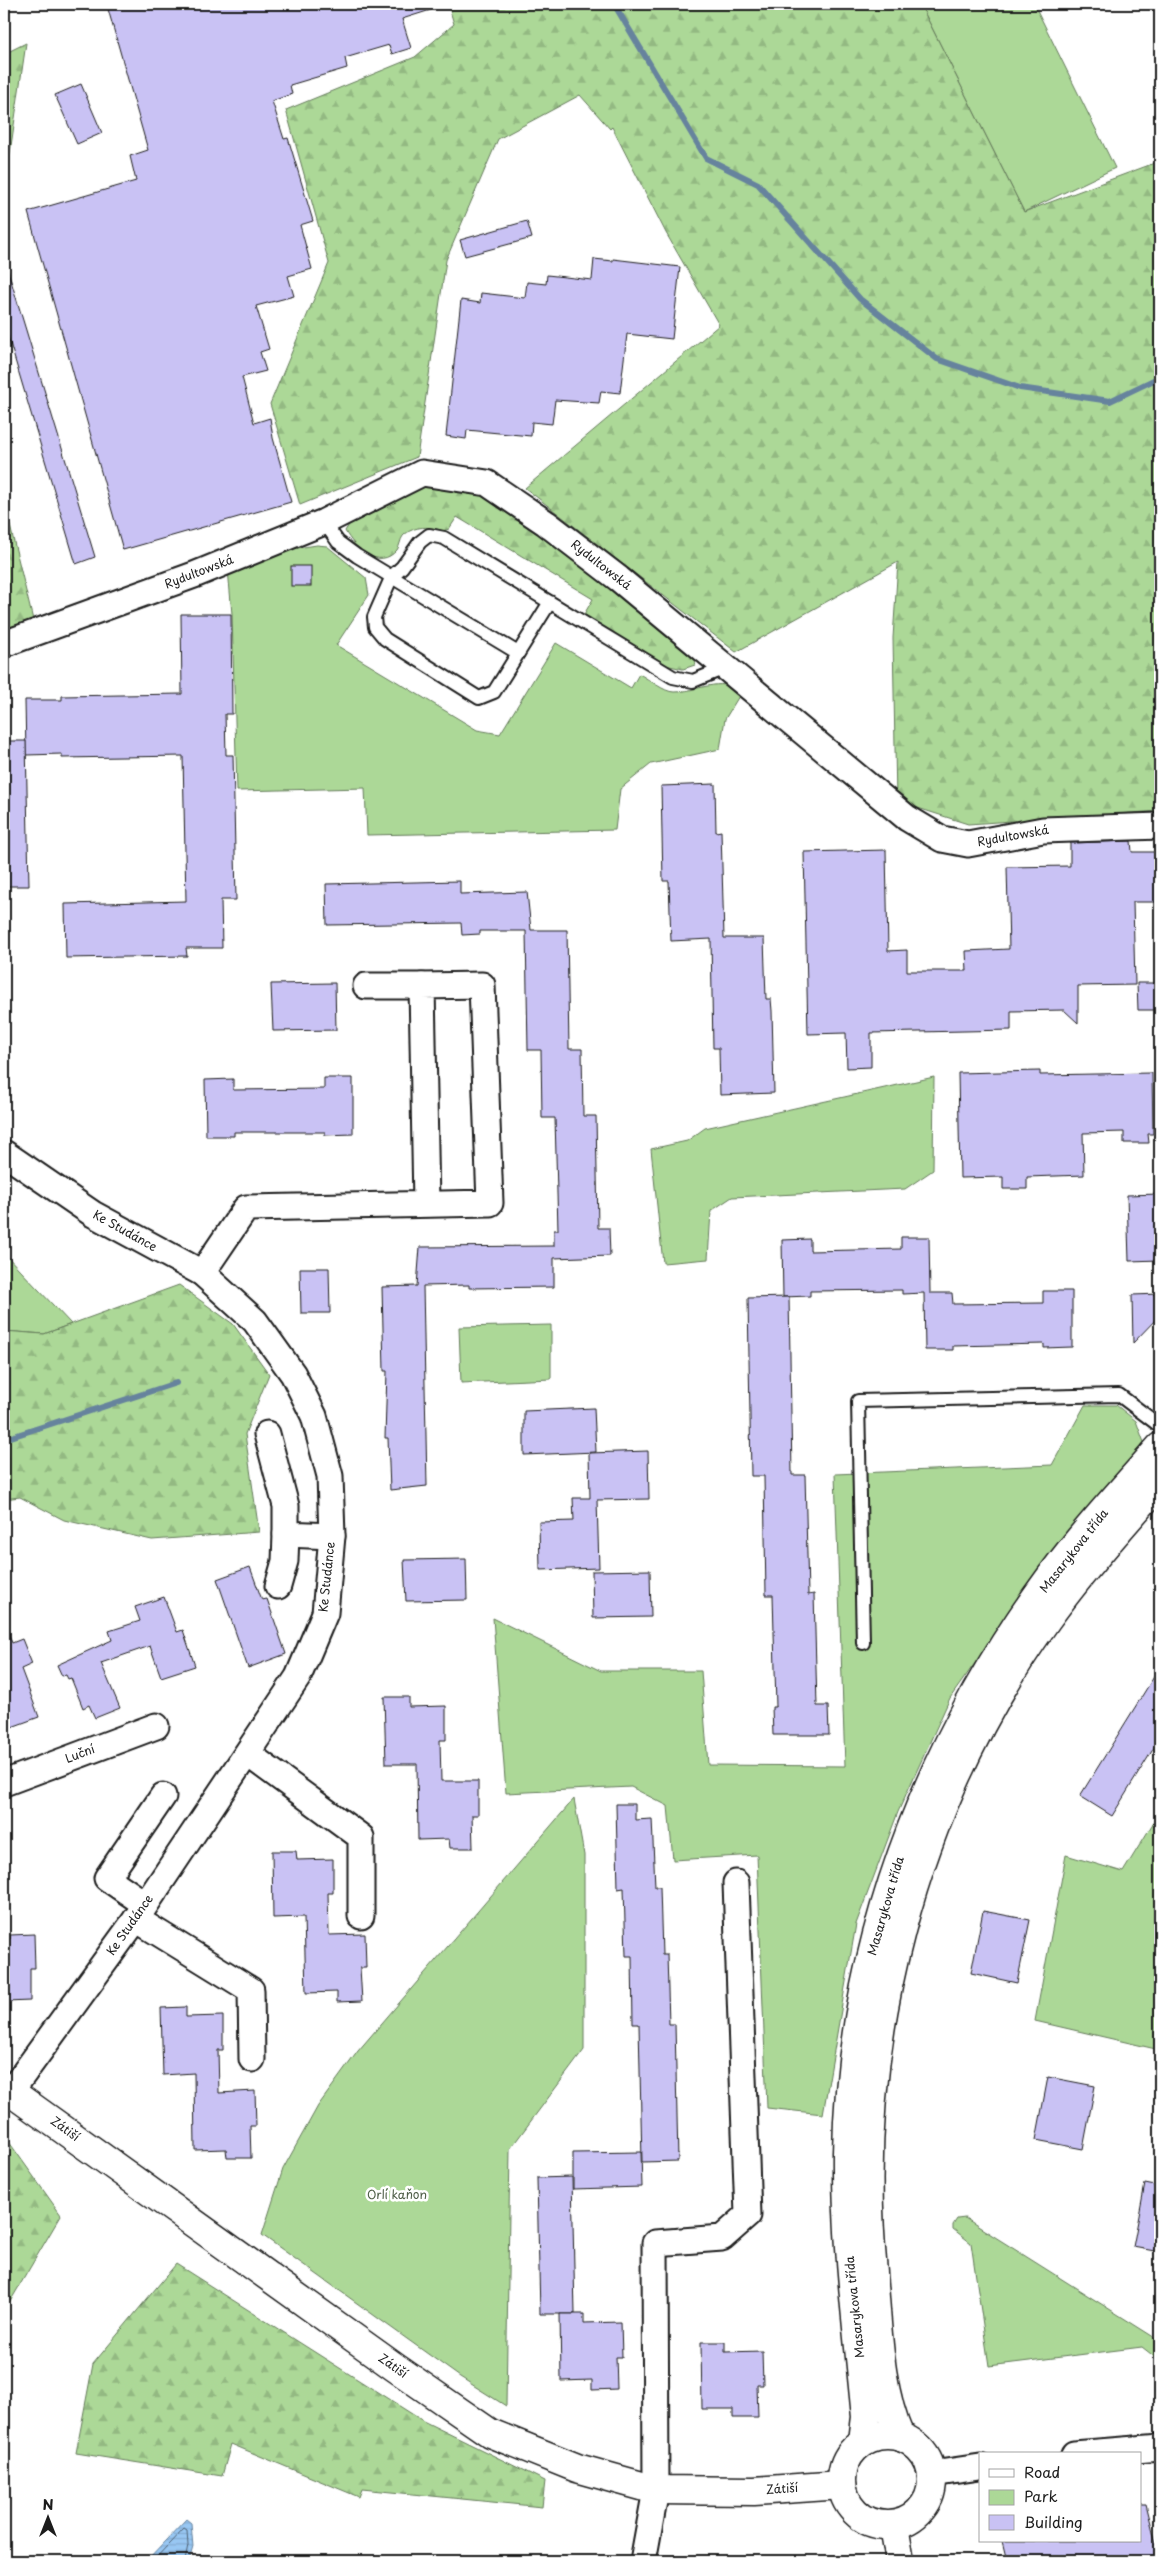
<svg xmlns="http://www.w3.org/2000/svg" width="1164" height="2565" font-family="'Playpen Sans',sans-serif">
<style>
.green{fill:#acd897;stroke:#647a5a}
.forest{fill:url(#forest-firs);stroke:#647a5a}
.water{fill:url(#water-rules);stroke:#66839d}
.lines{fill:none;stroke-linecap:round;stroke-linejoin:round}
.shore{stroke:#4e6072;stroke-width:1}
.stream{stroke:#66839d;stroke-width:6}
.building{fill:#c9c2f4;stroke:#1c1c1c}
.lane-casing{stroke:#1c1c1c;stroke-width:16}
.street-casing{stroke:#1c1c1c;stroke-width:29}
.secondary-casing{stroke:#1c1c1c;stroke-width:31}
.lane{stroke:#fff;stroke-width:12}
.street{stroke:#fff;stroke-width:25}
.secondary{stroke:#fff;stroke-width:28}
.labels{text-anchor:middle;stroke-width:5;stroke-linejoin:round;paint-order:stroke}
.street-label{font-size:12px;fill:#1c1c1c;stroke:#fff}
.park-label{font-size:12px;fill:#4e5e47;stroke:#fff}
</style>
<defs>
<pattern id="forest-firs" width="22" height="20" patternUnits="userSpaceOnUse" patternTransform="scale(1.25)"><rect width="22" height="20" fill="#acd897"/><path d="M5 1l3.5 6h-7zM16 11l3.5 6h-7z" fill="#93b982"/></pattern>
<pattern id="water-rules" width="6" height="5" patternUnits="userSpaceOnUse" patternTransform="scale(1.25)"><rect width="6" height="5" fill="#98c7f3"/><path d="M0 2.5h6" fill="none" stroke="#82aad0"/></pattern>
</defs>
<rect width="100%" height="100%" fill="#fff"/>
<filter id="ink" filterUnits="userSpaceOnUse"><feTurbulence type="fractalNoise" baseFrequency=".02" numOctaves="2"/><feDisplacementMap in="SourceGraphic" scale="10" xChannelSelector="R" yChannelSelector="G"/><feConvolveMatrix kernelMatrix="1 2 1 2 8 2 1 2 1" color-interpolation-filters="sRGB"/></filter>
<g filter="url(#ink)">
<g class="green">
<polygon points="920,4 1034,4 1115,168 1024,212"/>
<path d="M317,545L327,546L366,578L369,595L336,645L477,730L500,734L556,643L631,688L639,674C649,679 664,692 674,692C696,692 721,676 740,691L739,696L725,719L720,749L651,764L620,789L615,830L367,835L365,788L237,791L232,614L228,569L284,550Z"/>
<polygon points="934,1077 933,1170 905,1189 732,1197 711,1211 708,1259 663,1263 651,1149 687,1141 705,1128"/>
<polygon points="4,1253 71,1324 44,1334 4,1331"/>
<polygon points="551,1325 551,1379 461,1383 459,1327"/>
<polygon points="1085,1405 1116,1405 1136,1421 1145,1445 1051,1557 950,1698 898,1812 856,1924 823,2114 767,2108 757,1855 673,1860 668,1806 631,1787 506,1793 493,1618 601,1671 701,1671 708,1765 845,1766 835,1474 1052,1465"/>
<polygon points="574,1799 584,1855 584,2050 510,2149 506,2406 460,2377 262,2235 283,2169 318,2106 358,2051"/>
<polygon points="1160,1812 1160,2050 1035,2021 1066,1855 1123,1872"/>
<polygon points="965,2218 1160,2341 1160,2361 1142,2347 989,2366 971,2243 953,2229 953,2225 957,2219"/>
</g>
<g class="forest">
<polygon points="448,4 920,4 1024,212 1160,161 1160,811 968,824 896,801 893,638 898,562 736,652 525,488 719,325 666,233 612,127 610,129 580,95 498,139 446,260 417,457 300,505 270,404 329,263 286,110 415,57 454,24"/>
<polygon points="26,43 4,194 4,54"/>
<path d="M422,484L490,493L698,656L695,665L683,669L661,664L583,616L593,599L457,517L449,529L443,531C431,526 414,525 403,536C400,540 400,546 397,550C379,571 354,548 345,531L352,520Z"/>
<polygon points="4,501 33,620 4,629"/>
<polygon points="179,1285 233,1324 269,1374 245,1434 259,1532 152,1540 64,1520 20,1497 4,1499 4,1331 44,1334"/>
<polygon points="4,2135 61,2215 4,2312"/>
<polygon points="176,2264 423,2421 545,2481 542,2507 362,2489 359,2497 231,2444 222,2476 76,2453 93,2364"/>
</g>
<polygon class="water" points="186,2519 191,2523 193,2547 189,2561 146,2561"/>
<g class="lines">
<polyline class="shore" points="153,2561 184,2528 187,2530 188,2546 185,2561"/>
<g class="stream">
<polyline points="614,4 706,158 758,184 860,299 937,359 1020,388 1110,401 1160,377"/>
<polyline points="4,1436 11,1437 176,1383"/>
</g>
</g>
<g class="building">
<polygon points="125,4 436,4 437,8 402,19 411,48 392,54 389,45 345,58 347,68 290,85 292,94 272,101 284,139 288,138 313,221 300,225 312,269 288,276 294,296 256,306 269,349 260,352 266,371 242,377 254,423 270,418 273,438 291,502 123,550 28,212 136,181 130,156 148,150 108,9"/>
<polygon points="81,84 102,133 77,144 55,95"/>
<polygon points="527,221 532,238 465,256 460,240"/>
<polygon points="594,259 613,261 613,259 680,267 672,339 627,334 620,393 601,391 599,403 555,400 552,424 532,422 531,436 467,430 466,439 446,436 461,300 480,303 481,293 525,298 527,282 546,284 547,275 592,280"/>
<polygon points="8,271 95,557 76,564 4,323 4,272"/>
<rect x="291" y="566" width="20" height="20"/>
<polygon points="181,614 231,614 232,714 225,714 226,755 233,755 236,900 221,900 222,948 186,948 187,956 66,958 65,904 186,901 183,756 62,758 62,754 26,755 25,700 62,700 62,696 182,694"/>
<polygon points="4,741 26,741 29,886 4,886"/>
<polygon points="715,784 716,832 721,831 724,938 764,938 766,999 771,999 772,1011 774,1093 720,1095 719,1048 713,1048 711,939 671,941 669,881 663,881 661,786"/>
<polygon points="1131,841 1132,852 1160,852 1160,902 1133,902 1135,985 1078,986 1078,1023 1064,1010 1011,1011 1011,1030 871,1033 871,1067 847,1068 846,1033 808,1034 804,852 886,850 888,951 907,950 907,971 967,971 966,951 1009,949 1007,867 1070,866 1070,843"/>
<polygon points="460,881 460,894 527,892 531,930 567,930 569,1049 582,1049 583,1116 596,1116 598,1228 609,1228 610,1256 554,1258 554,1287 469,1288 469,1285 423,1286 427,1486 390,1490 388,1438 385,1438 387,1371 384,1371 382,1287 417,1286 420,1247 554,1246 554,1230 558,1230 555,1118 542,1118 541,1050 528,1050 526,931 480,931 480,934 462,935 461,923 327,925 326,884"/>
<polygon points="335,983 336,1030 273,1031 271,984"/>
<polygon points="1137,983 1160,983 1160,1010 1138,1010"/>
<polygon points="1040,1071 1040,1075 1152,1073 1153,1134 1148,1134 1149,1143 1124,1143 1124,1132 1083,1133 1084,1175 1027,1177 1027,1189 1003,1189 1003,1177 960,1178 958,1073"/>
<polygon points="324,1078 353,1078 353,1134 325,1135 325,1132 234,1132 234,1136 206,1136 205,1080 233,1079 233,1090 324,1089"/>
<polygon points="1160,1194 1160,1260 1129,1261 1127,1195"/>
<polygon points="901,1237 929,1237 930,1293 952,1293 953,1304 1043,1303 1043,1291 1072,1291 1072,1347 1044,1348 1044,1344 998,1345 953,1346 953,1350 925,1350 924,1293 902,1294 902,1290 810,1291 810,1296 783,1297 782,1240 810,1239 810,1251 901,1249"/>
<polygon points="300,1268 329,1268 330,1313 301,1313"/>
<polygon points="1160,1294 1160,1315 1133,1343 1132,1295"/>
<polygon points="789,1297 792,1475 805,1475 808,1595 814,1594 817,1706 828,1706 829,1735 773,1735 772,1707 776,1707 773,1595 766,1595 764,1476 751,1476 748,1298"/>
<polygon points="594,1408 596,1452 524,1455 524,1411"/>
<polygon points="648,1451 649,1499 597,1500 599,1568 540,1570 539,1522 574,1521 573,1498 590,1498 589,1453"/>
<polygon points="466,1559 467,1600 406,1601 404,1560"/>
<polygon points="250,1567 262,1600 267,1599 286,1654 248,1668 217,1579"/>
<polygon points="650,1570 651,1617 593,1618 592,1571"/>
<polygon points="164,1597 177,1632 183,1630 195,1666 161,1677 150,1646 101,1663 120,1708 95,1718 89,1705 83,1708 71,1678 68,1679 66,1675 62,1676 57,1665 112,1640 109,1631 140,1621 135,1607"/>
<polygon points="4,1627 6,1627 12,1643 22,1639 32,1664 21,1669 39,1717 9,1728 4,1714"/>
<polygon points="1160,1667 1160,1738 1112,1816 1080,1796"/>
<polygon points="384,1697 409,1697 409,1707 446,1706 446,1740 440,1740 441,1781 478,1781 478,1815 472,1815 473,1848 450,1848 449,1839 418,1840 417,1764 386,1764"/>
<polygon points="616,1804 635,1804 635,1820 652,1819 655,1887 660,1887 662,1955 667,1955 669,2024 675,2024 678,2161 642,2162 639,2024 633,2024 632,1956 626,1956 624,1888 618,1889"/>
<polygon points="272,1851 296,1851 297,1860 333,1859 333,1893 328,1893 329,1935 365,1934 366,1968 360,1968 362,2001 337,2002 337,1992 306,1993 304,1917 273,1918"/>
<polygon points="983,1911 1030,1920 1017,1983 971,1973"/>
<polygon points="34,1934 35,1968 30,1968 30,2001 6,2002 4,1939 10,1939 10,1935"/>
<polygon points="186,2007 186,2017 223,2016 223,2050 218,2050 219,2093 255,2091 256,2126 250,2126 251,2158 227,2158 226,2149 195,2150 194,2073 163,2075 161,2008"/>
<polygon points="1048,2077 1095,2086 1083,2149 1036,2140"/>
<polygon points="641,2152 642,2187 573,2189 573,2153"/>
<polygon points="572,2177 575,2314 540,2314 537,2178"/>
<polygon points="1145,2184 1160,2187 1160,2252 1133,2247"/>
<polygon points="560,2314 584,2314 584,2323 621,2322 622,2357 616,2357 617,2389 592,2390 592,2380 561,2381"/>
<polygon points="701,2342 725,2342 725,2352 762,2351 763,2385 757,2385 758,2418 733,2418 733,2409 702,2409"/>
<polygon points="1140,2504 1146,2504 1159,2555 1134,2561 1007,2561 1002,2541 1140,2541"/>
</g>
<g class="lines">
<defs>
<g id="lane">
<polyline points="324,522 338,542 357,556 518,653"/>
<polyline points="550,602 494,692 479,698 385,639 375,627 374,617 392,576 402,567 420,542 429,535 444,538 673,677 693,681 725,668"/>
<polyline points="863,1643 858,1401 1119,1395 1160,1426"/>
</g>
<g id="street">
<polyline points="4,644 194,575 324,522 422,473 487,483 546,523 619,579 907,818 942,839 968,844 1043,830 1160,826"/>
<polyline points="366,986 422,986"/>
<polyline points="4,1153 93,1214 202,1273 255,1321 293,1374 314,1416 330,1476 332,1536 325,1613 298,1677 136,1919 11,2091"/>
<polyline points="202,1273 246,1208 490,1203 482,985 422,986 426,1204"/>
<polyline points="267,1434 286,1506 286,1534 332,1536"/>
<polyline points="278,1586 285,1561 286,1534"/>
<polyline points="248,1754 361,1837 361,1916"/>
<polyline points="4,1783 156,1726"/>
<polyline points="145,1904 107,1878 163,1796"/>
<polyline points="136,1919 251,1990 252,2059"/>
<polyline points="1074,2454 1160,2447"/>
<polyline points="932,2474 980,2467"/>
<polyline points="643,2561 656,2490 655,2243 722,2238 748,2215 736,1883"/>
</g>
<g id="secondary">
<polyline points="4,2087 396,2368 490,2433 577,2468 656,2490 754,2491 842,2485"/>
<circle cx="887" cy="2480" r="45"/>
<path d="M900,2437C878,2387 878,2326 873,2273C851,2042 912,1808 1047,1619C1082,1571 1121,1526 1160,1483"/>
<path d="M863,2441L866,2417L864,2397C856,2316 846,2235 847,2153C850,1929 939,1715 1078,1541C1104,1509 1133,1478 1160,1447"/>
<polyline points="894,2526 900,2561"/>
</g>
</defs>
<use href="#lane" class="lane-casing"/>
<use href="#street" class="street-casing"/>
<use href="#secondary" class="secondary-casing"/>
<use href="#lane" class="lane"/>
<use href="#street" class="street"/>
<use href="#secondary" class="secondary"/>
</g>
</g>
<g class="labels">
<g class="street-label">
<text transform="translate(601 565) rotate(38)" y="4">Rydultowská</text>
<text transform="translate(199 572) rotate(-21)" y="4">Rydultowská</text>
<text transform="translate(1013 836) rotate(-10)" y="4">Rydultowská</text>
<text transform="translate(125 1231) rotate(29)" y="4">Ke Studánce</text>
<text transform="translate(1074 1551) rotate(-52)" y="4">Masarykova třída</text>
<text transform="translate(327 1577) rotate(-84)" y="4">Ke Studánce</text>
<text transform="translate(80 1754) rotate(-21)" y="4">Luční</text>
<text transform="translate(886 1906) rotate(-74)" y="4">Masarykova třída</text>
<text transform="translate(130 1925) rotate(-55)" y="4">Ke Studánce</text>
<text transform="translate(65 2129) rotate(36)" y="4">Zátiší</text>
<text transform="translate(855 2307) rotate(-96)" y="4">Masarykova třída</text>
<text transform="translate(393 2366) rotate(35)" y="4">Zátiší</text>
<text transform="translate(782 2489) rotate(-4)" y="4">Zátiší</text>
</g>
<g class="park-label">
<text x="397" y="2199">Orlí kaňon</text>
</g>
</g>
<rect width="1164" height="2565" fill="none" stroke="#fff" stroke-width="20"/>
<rect x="10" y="10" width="1144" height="2545" fill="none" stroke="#1c1c1c" stroke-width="2" filter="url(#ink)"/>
<rect x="979" y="2452" width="162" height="90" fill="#ffffff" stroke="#a4a4a4"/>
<rect x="989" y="2469" width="25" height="8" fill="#ffffff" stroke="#a4a4a4"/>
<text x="1024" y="2478" font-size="15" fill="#1c1c1c">Road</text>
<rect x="989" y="2490" width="25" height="15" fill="#acd897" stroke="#a4a4a4"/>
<text x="1024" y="2502" font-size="15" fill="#1c1c1c">Park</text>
<rect x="989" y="2515" width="25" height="15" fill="#c9c2f4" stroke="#a4a4a4"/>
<text x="1024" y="2528" font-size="15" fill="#1c1c1c">Building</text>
<g transform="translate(48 2518)" stroke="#ffffff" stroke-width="4" paint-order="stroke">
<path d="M0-4L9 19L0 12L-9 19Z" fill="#1c1c1c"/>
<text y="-8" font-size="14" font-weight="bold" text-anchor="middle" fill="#1c1c1c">N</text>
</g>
</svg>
